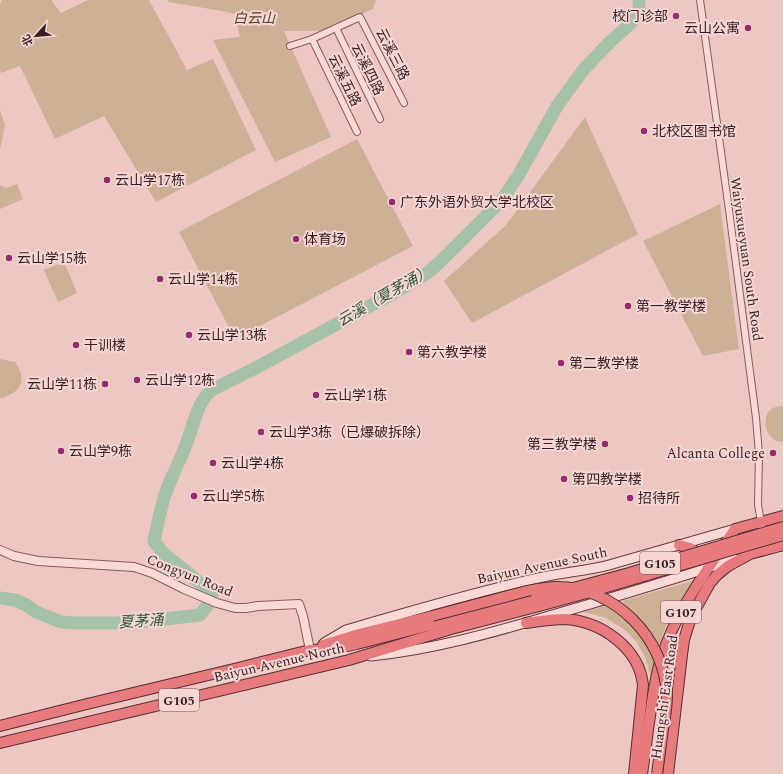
<svg xmlns="http://www.w3.org/2000/svg" width="783" height="774" font-family="Spectral,'Noto Sans SC',serif">
<style>
.green{fill:#ccb197}
.lines{fill:none;stroke-linecap:round;stroke-linejoin:round}
.river{stroke:#a5c1a8;stroke-width:13}
.minor-casing{stroke:#885a5e;stroke-width:8}
.tertiary-casing{stroke:#885a5e;stroke-width:10}
.secondary-casing{stroke:#6a3d42;stroke-width:11}
.trunk-casing{stroke:#562e34;stroke-width:12}
.minor{stroke:#f9d9d6;stroke-width:6}
.tertiary{stroke:#f9d9d6;stroke-width:8}
.secondary{stroke:#f9d9d6;stroke-width:9}
.trunk{stroke:#e77a7c;stroke-width:10}
.trunk-bridge-casing{stroke:#562e34;stroke-width:12;stroke-linecap:butt}
.trunk-bridge{stroke:#e77a7c;stroke-width:10}
.poi-dot{fill:#972a6e;stroke:#f5d6d3;stroke-width:1.5}
.labels{text-anchor:middle;stroke-width:4;stroke-linejoin:round;paint-order:stroke}
.shield{fill:#f5d6d3;stroke:#715557;stroke-width:1}
.shield-label{font-size:13px;font-weight:bold;fill:#381e22}
.poi-label{font-size:14px;fill:#381e22;stroke:#f5d6d3;text-anchor:start}
.park-label{font-size:14px;font-style:italic;fill:#544325;stroke:#f5d6d3}
.street-label{font-size:14px;fill:#381e22;stroke:#f5d6d3}
.water-label{font-size:15px;font-style:italic;fill:#2d583b;stroke:#f5d6d3}
</style>
<rect width="100%" height="100%" fill="#eec7c3"/>
<g class="green">
<polygon points="2,0 51,0 61,13 88,0 149,0 187,70 213,59 256,150 156,202 104,116 55,139 20,66 1,73 0,70 0,4"/>
<polygon points="168,0 376,0 373,9 320,31 284,31 331,137 275,162 213,40 240,37 235,14 222,11 169,2"/>
<polygon points="0,111 5,125 0,150"/>
<polygon points="585,117 638,234 472,323 444,281 506,225"/>
<polygon points="357,139 413,246 235,339 179,232"/>
<polygon points="17,184 23,199 0,209 0,185 6,188"/>
<polygon points="720,204 739,349 703,356 643,241"/>
<polygon points="64,262 77,293 58,302 44,270"/>
<path d="M0,359L15,362C24,374 25,388 9,395C6,397 4,398 0,398Z"/>
<path d="M783,406V442C769,442 764,429 766,417C767,414 768,411 771,409C774,407 779,406 783,406Z"/>
<polygon points="692,581 667,624 659,644 652,684 646,659 636,641 625,630 606,618 584,612"/>
</g>
<g class="lines">
<path class="river" d="M0,598L15,600L26,605L36,612L61,622L76,623H130L200,615L207,606L212,596L209,591L182,568L163,553L154,541C157,526 160,512 164,498C170,479 180,461 187,442C194,424 197,402 212,390L263,364L394,293L426,274L440,262L502,200L518,176L557,106L584,69L610,42L631,23L639,10V0"/>
<defs>
<g id="minor">
<polyline points="700,0 729,210 756,418 759,454 758,505 761,522 764,536"/>
<polyline points="336,28 380,119"/>
<polyline points="312,39 357,132"/>
<polyline points="290,46 312,39 360,17 404,103"/>
</g>
<polyline id="tertiary" points="0,550 14,556 38,561 134,567 152,573 184,589 217,603 235,608 246,608 258,606 299,604 303,616 310,650"/>
<g id="secondary">
<path d="M324,643L346,630L363,625C423,608 482,590 543,577C565,572 587,571 609,565L735,529"/>
<path d="M371,656C431,650 491,633 549,616C611,598 673,580 735,559"/>
</g>
<g id="trunk">
<polyline points="679,545 690,548 702,556"/>
<path d="M526,623C539,621 553,619 566,619C602,622 639,648 643,685L634,774"/>
<polyline points="323,645 359,634 432,616"/>
<polyline points="0,726 87,704 238,668 310,650 333,649 357,644 536,598"/>
<polyline points="0,743 349,660 451,629 539,606"/>
<path d="M642,774C645,755 647,735 650,716C653,696 655,676 662,656C677,609 708,569 735,529L783,516"/>
<polyline points="668,774 682,655 684,640 691,617 710,583 717,575 728,566 750,554 783,545"/>
</g>
</defs>
<use href="#minor" class="minor-casing"/>
<use href="#tertiary" class="tertiary-casing"/>
<use href="#secondary" class="secondary-casing"/>
<use href="#trunk" class="trunk-casing"/>
<use href="#minor" class="minor"/>
<use href="#tertiary" class="tertiary"/>
<use href="#secondary" class="secondary"/>
<use href="#trunk" class="trunk"/>
<defs>
<g id="trunk-bridge">
<polyline points="536,598 629,573 783,527"/>
<polyline points="539,606 583,594 783,535"/>
<path d="M432,616L527,591C537,589 546,587 557,587C615,587 665,638 667,696C667,707 665,718 663,729C661,744 659,759 657,774"/>
</g>
</defs>
<use href="#trunk-bridge" class="trunk-bridge-casing"/>
<use href="#trunk-bridge" class="trunk-bridge"/>
</g>
<g class="poi-dot">
<circle cx="676" cy="16" r="4"/>
<circle cx="748" cy="28" r="4"/>
<circle cx="644" cy="131" r="4"/>
<circle cx="107" cy="180" r="4"/>
<circle cx="392" cy="202" r="4"/>
<circle cx="296" cy="239" r="4"/>
<circle cx="9" cy="258" r="4"/>
<circle cx="160" cy="279" r="4"/>
<circle cx="628" cy="306" r="4"/>
<circle cx="189" cy="335" r="4"/>
<circle cx="76" cy="345" r="4"/>
<circle cx="409" cy="352" r="4"/>
<circle cx="561" cy="363" r="4"/>
<circle cx="137" cy="380" r="4"/>
<circle cx="105" cy="384" r="4"/>
<circle cx="316" cy="395" r="4"/>
<circle cx="261" cy="432" r="4"/>
<circle cx="605" cy="444" r="4"/>
<circle cx="61" cy="451" r="4"/>
<circle cx="773" cy="453" r="4"/>
<circle cx="213" cy="463" r="4"/>
<circle cx="564" cy="479" r="4"/>
<circle cx="194" cy="496" r="4"/>
<circle cx="630" cy="498" r="4"/>
</g>
<g class="labels">
<g class="shield">
<rect x="640" y="552" width="40" height="22" rx="3"/>
<rect x="661" y="601" width="40" height="22" rx="3"/>
<rect x="159" y="689" width="40" height="22" rx="3"/>
</g>
<g class="shield-label">
<text x="660" y="568">G105</text>
<text x="681" y="617">G107</text>
<text x="179" y="705">G105</text>
</g>
<g class="poi-label">
<text x="668" y="21" text-anchor="end">校门诊部</text>
<text x="740" y="33" text-anchor="end">云山公寓</text>
<text x="652" y="136">北校区图书馆</text>
<text x="115" y="185">云山学17栋</text>
<text x="400" y="207">广东外语外贸大学北校区</text>
<text x="304" y="244">体育场</text>
<text x="17" y="263">云山学15栋</text>
<text x="168" y="284">云山学14栋</text>
<text x="636" y="311">第一教学楼</text>
<text x="197" y="340">云山学13栋</text>
<text x="84" y="350">干训楼</text>
<text x="417" y="357">第六教学楼</text>
<text x="569" y="368">第二教学楼</text>
<text x="145" y="385">云山学12栋</text>
<text x="97" y="389" text-anchor="end">云山学11栋</text>
<text x="324" y="400">云山学1栋</text>
<text x="269" y="437">云山学3栋（已爆破拆除）</text>
<text x="597" y="449" text-anchor="end">第三教学楼</text>
<text x="69" y="456">云山学9栋</text>
<text x="765" y="458" text-anchor="end">Alcanta College</text>
<text x="221" y="468">云山学4栋</text>
<text x="572" y="484">第四教学楼</text>
<text x="202" y="501">云山学5栋</text>
<text x="638" y="503">招待所</text>
</g>
<g class="park-label">
<text x="254" y="23">白云山</text>
</g>
<g class="street-label">
<text transform="translate(393 54) rotate(63)" y="5">云溪三路</text>
<text transform="translate(368 69) rotate(64)" y="5">云溪四路</text>
<text transform="translate(345 80) rotate(64)" y="5">云溪五路</text>
<text transform="translate(747 259) rotate(82)" y="5">Waiyuxueyuan South Road</text>
<text transform="translate(542 565) rotate(-12)" y="5">Baiyun Avenue South</text>
<text transform="translate(190 575) rotate(22)" y="5">Congyun Road</text>
<text transform="translate(279 662) rotate(-13)" y="5">Baiyun Avenue North</text>
<text transform="translate(664 697) rotate(-82)" y="5">Huangshi East Road</text>
</g>
<g class="water-label">
<text transform="translate(384 296) rotate(-30)" y="5">云溪（夏茅涌）</text>
<text transform="translate(141 621) rotate(-4)" y="5">夏茅涌</text>
</g>
</g>
<g transform="translate(36 36) rotate(243)" stroke="#f5d6d3" stroke-width="3" paint-order="stroke">
<path d="M0-3L7 15L0 10L-7 15Z" fill="#381e22"/>
<text y="-6" font-size="11" font-weight="bold" text-anchor="middle" fill="#381e22">北</text>
</g>
</svg>
